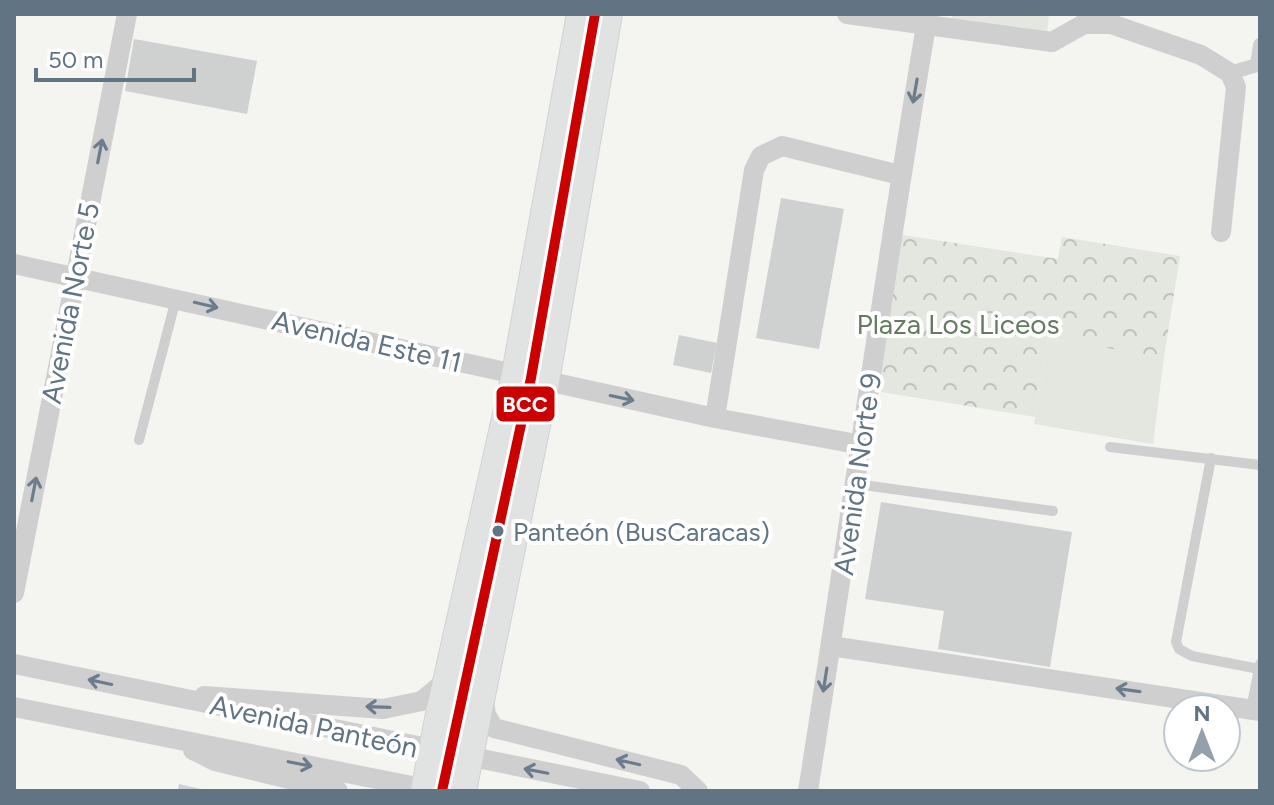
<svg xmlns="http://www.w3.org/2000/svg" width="1274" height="805" font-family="Figtree,sans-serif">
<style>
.park{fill:url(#park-crowns)}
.garden{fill:#e3e7df}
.building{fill:#cfd0d0}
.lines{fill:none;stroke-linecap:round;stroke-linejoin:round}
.secondary-casing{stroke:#d1d2d2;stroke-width:30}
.service{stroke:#cfcfd0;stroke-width:10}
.pedestrian{stroke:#cfcfd0;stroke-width:14}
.minor{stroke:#cfcfd0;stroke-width:20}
.secondary{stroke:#e1e2e2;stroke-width:28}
.secondary-bridge-casing{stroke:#d1d2d2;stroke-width:30;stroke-linecap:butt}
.service-bridge{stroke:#cfcfd0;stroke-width:10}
.secondary-bridge{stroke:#e1e2e2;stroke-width:28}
.bus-1-casing{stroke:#fff;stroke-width:16}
.bus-1{stroke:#cb0000;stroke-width:10}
.oneway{stroke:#6b7d8c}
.bus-dot{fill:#607484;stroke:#fff;stroke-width:3}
.labels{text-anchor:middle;stroke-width:8;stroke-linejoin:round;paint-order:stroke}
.bus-label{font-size:26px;fill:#607484;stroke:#fff;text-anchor:start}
.street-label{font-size:28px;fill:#607484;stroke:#fff}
.park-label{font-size:28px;fill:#657b60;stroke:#fff}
.line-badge{stroke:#fff;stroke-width:3}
.badge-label{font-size:22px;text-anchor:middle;font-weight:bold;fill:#fff}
</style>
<defs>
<pattern id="park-crowns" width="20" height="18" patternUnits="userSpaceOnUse" patternTransform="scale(2)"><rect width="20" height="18" fill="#e3e7df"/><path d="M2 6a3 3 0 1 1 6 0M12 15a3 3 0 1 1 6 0" fill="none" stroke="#bbc0ba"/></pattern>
</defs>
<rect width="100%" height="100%" fill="#f4f4f1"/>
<polygon class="park" points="890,233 1058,259 1062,237 1180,256 1164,357 1048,339 1035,417 869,390"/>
<g class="garden">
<polygon points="952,14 1049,14 1047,33 952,20"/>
<polygon points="1048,339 1164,357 1153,444 1034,424"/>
</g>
<g class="building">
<polygon points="134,39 257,61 247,114 125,91"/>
<polygon points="781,198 844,209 819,349 756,338"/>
<polygon points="679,335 717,343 711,373 673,365"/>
<polygon points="881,502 1072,532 1050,667 938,649 944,611 865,599"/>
<polygon points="179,784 205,790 205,791 178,791"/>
</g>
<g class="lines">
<defs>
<g id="secondary">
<polyline points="441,709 516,374 581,14"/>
<polyline points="477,715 545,381 608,14"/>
</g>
</defs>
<use href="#secondary" class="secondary-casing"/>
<g class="service">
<polyline points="139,440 176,299"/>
<polyline points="1110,447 1260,465"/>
<polyline points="1211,458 1176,642 1179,649 1192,656 1259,669"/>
<polyline points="856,484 1053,511"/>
<polyline points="1251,709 1260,664"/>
<polyline points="459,710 532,374"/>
</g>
<polyline class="pedestrian" points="1230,73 1257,65 1260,45"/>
<g class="minor">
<polyline points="847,14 1052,42 1084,24 1111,24 1201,55 1230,73 1236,87 1221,232"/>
<polyline points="14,264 715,418 862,445"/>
<polyline points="715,418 754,170 761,156 782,146 900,175"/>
<polyline points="14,593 127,14"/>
<polyline points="831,646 1260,711"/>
<polyline points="14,664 640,791"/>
<polyline points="483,695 486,715 494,728 681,775 698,791"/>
<polyline points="204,696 383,709 422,701 447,680"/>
<polyline points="14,707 437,791"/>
<polyline points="193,750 215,761 338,791"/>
<path d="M808,791C849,532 884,272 928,14"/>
</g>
<use href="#secondary" class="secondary"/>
<defs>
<g id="secondary-bridge">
<polyline points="425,791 441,709"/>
<polyline points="462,791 477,715"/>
</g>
</defs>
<use href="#secondary-bridge" class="secondary-bridge-casing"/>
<polyline class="service-bridge" points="442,791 459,710"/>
<use href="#secondary-bridge" class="secondary-bridge"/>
<defs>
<polyline id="bus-1" points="442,791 531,378 595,14"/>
</defs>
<use href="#bus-1" class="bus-1-casing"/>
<use href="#bus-1" class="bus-1"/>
</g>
<defs><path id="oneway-shaft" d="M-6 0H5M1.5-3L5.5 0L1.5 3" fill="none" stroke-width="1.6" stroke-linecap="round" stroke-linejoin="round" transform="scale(2)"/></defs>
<g class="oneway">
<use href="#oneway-shaft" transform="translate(915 91) rotate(100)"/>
<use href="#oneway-shaft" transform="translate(100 151) rotate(-79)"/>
<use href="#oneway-shaft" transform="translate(206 305) rotate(13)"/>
<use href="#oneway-shaft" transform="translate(622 398) rotate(12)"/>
<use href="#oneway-shaft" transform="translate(34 489) rotate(-79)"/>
<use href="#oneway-shaft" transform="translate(825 680) rotate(99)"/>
<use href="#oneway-shaft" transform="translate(100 682) rotate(-168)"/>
<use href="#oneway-shaft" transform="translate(1128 690) rotate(-172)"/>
<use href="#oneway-shaft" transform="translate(378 707) rotate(-178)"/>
<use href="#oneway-shaft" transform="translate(628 762) rotate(-167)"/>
<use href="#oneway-shaft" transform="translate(300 764) rotate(11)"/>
<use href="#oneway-shaft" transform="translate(536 771) rotate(-169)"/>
</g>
<circle class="bus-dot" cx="498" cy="531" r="7"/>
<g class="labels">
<g class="bus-label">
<text x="513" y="541">Panteón (BusCaracas)</text>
</g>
<g class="street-label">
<text transform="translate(70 303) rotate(-79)" y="10">Avenida Norte 5</text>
<text transform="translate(367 341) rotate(13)" y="10">Avenida Este 11</text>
<text transform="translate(857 474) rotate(-82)" y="10">Avenida Norte 9</text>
<text transform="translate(314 726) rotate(12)" y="10">Avenida Panteón</text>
</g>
<g class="park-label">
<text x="958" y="334">Plaza Los Liceos</text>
</g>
</g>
<rect class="line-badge" x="495" y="385" width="61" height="38" rx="8" fill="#cb0000"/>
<g class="badge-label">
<text x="525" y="412">BCC</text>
</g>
<rect width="1274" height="805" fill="none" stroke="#607484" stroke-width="32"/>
<g transform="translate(1202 733)"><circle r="38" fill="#ffffff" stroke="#bfc7ce" stroke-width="2"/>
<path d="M0-6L14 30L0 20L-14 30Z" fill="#94a1aa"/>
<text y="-12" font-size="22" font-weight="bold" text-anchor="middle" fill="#607484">N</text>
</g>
<path d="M36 68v12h158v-12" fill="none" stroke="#607484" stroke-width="4"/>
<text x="48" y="68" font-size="24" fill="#607484" stroke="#ffffff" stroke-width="6" paint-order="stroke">50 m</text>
</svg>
